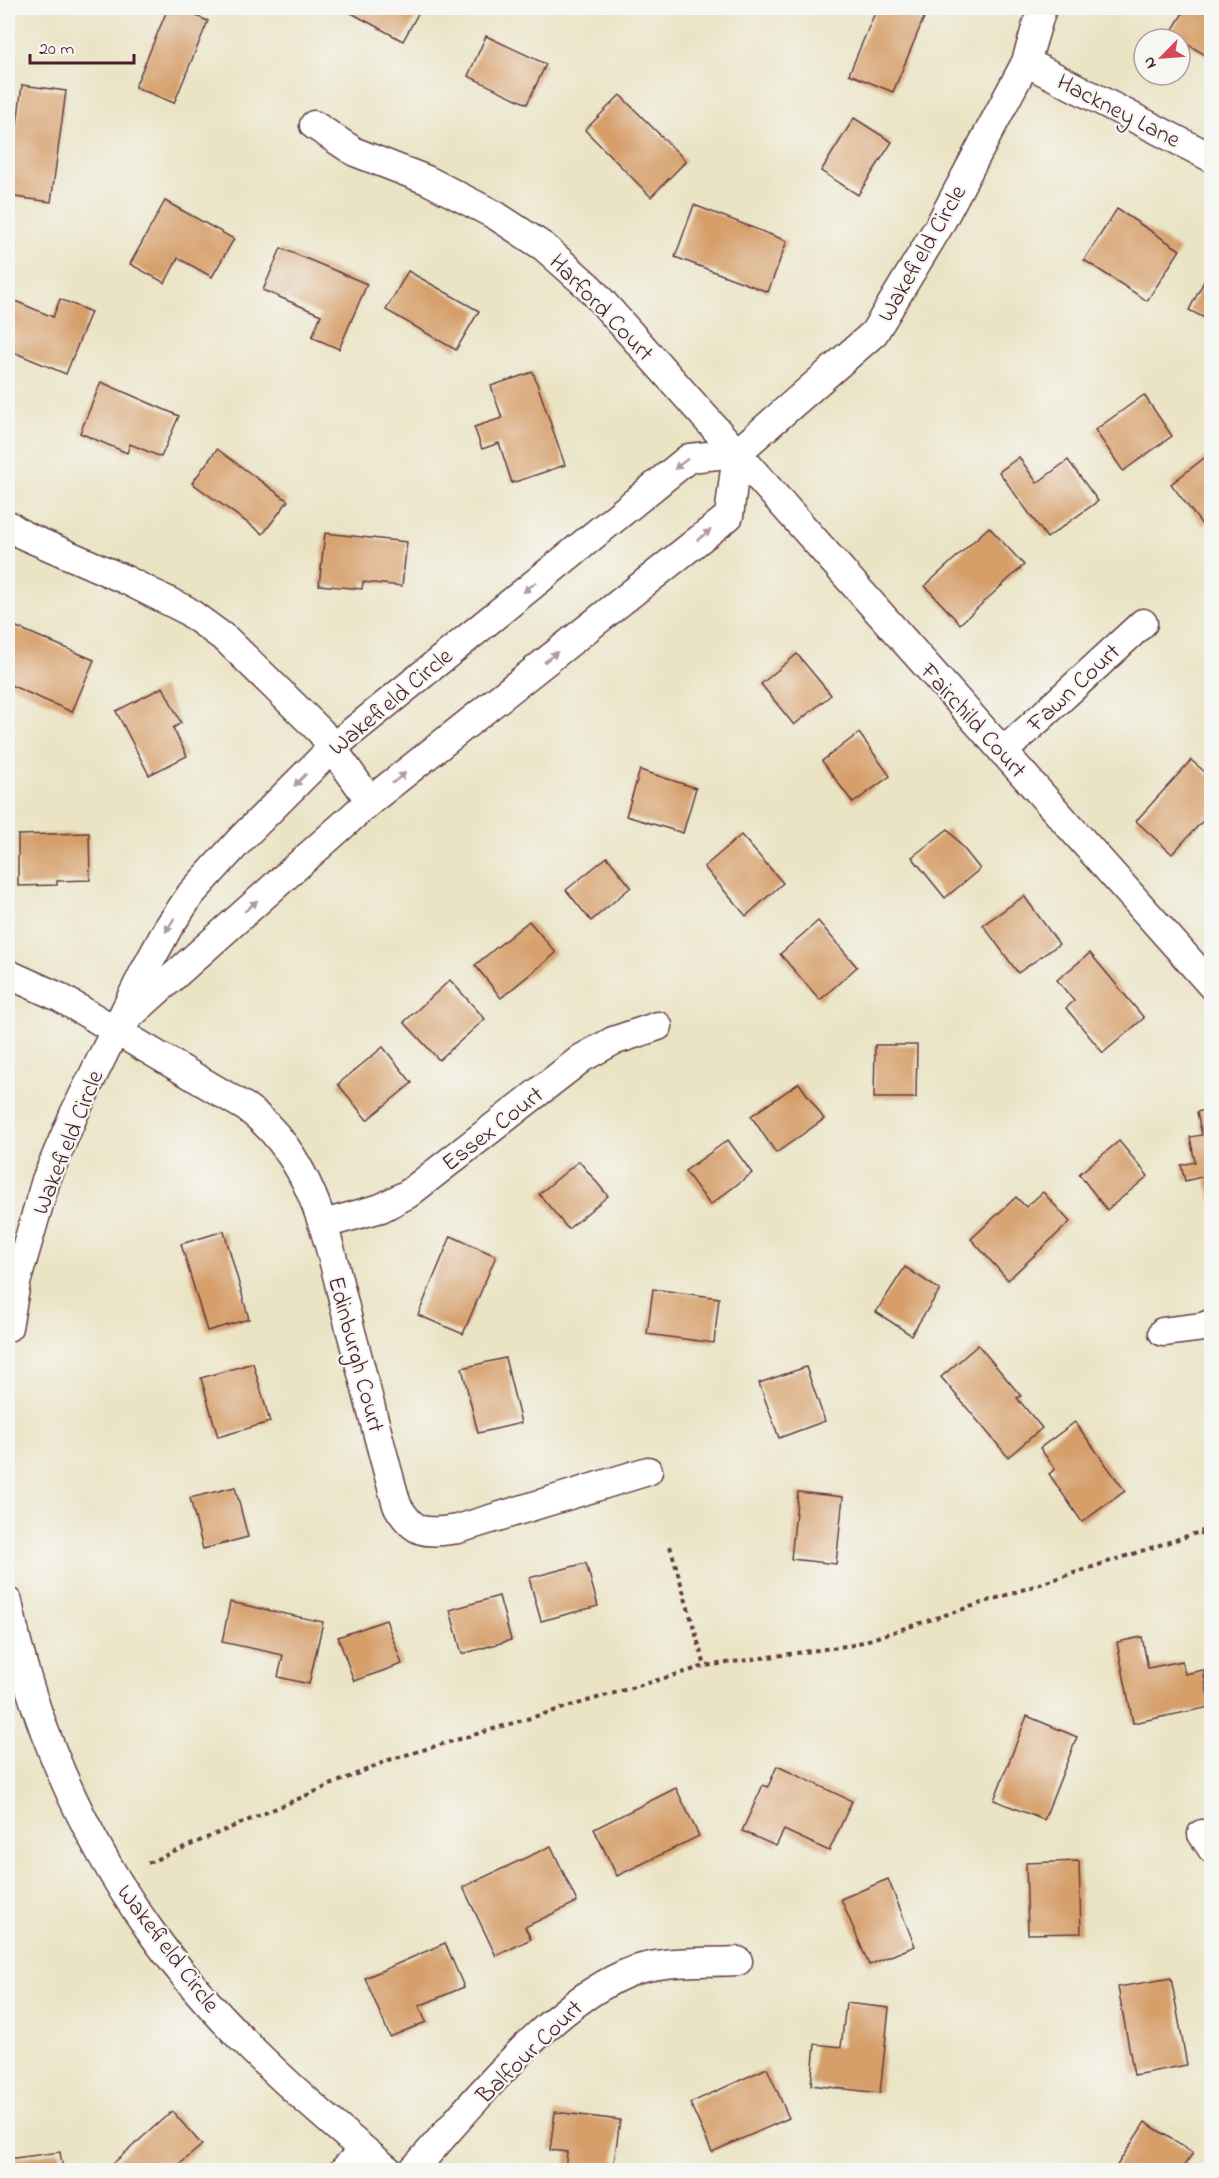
<svg xmlns="http://www.w3.org/2000/svg" width="1219" height="2178" font-family="'Indie Flower',sans-serif">
<style>
.building{fill:#d69f6b}
.lines{fill:none;stroke-linecap:round;stroke-linejoin:round}
.street-casing{stroke:#623c42;stroke-width:31}
.path{stroke:#623c42;stroke-width:4;stroke-dasharray:4.5 4.5;stroke-linecap:butt}
.street{stroke:#fff;stroke-width:28}
.oneway{fill:#ae9aa0}
.labels{text-anchor:middle;stroke-width:4.5;stroke-linejoin:round;paint-order:stroke}
.street-label{font-size:24px;fill:#4a1f2b;stroke:#f6f6f2}
</style>
<rect width="100%" height="100%" fill="#f6f6f2"/>
<filter id="ink" filterUnits="userSpaceOnUse"><feTurbulence type="fractalNoise" baseFrequency=".0167" numOctaves="2"/><feDisplacementMap in="SourceGraphic" scale="12" xChannelSelector="R" yChannelSelector="G"/><feConvolveMatrix kernelMatrix="1 2 1 2 8 2 1 2 1" color-interpolation-filters="sRGB"/></filter>
<filter id="wash" filterUnits="userSpaceOnUse"><feTurbulence type="fractalNoise" baseFrequency=".008" numOctaves="4" result="noise"/><feDisplacementMap in="SourceGraphic" scale="24" xChannelSelector="R" yChannelSelector="G"/><feGaussianBlur stdDeviation="1.35" result="paint"/><feColorMatrix in="noise" values="0 0 0 0 0 0 0 0 0 0 0 0 0 0 0 0 0 1.4 0 .05"/><feComposite in="paint" operator="in"/></filter>
<g filter="url(#wash)">
<rect width="100%" height="100%" fill="#eae3c4"/>
<g id="blocks">
<g class="building">
<polygon points="168,8 176,8 208,21 174,103 135,87"/>
<polygon points="342,8 421,8 403,41"/>
<polygon points="877,8 928,8 893,92 849,74"/>
<polygon points="1186,8 1212,8 1212,59 1170,34"/>
<polygon points="486,36 546,64 527,104 468,76"/>
<polygon points="22,85 66,91 51,202 8,196"/>
<polygon points="620,95 686,161 651,197 585,130"/>
<polygon points="854,118 892,142 858,195 821,171"/>
<polygon points="165,201 234,239 212,277 178,258 165,283 130,264"/>
<polygon points="694,205 787,241 768,292 675,257"/>
<polygon points="1117,209 1180,250 1147,301 1084,260"/>
<polygon points="281,248 367,284 339,349 312,337 321,315 263,290"/>
<polygon points="1212,266 1212,322 1189,310"/>
<polygon points="408,271 479,311 456,350 386,310"/>
<polygon points="8,298 53,317 60,299 91,312 66,374 8,350"/>
<polygon points="533,372 565,465 512,483 499,443 482,449 474,427 502,418 491,386"/>
<polygon points="101,382 179,416 161,457 130,444 127,453 80,433"/>
<polygon points="1144,395 1172,436 1123,471 1095,430"/>
<polygon points="217,449 288,501 263,534 192,483"/>
<polygon points="1208,455 1212,460 1212,519 1203,526 1171,484"/>
<polygon points="1019,457 1037,483 1068,460 1098,501 1047,538 999,472"/>
<polygon points="989,527 1024,565 960,624 925,586"/>
<polygon points="325,533 407,542 402,586 363,582 362,589 319,585"/>
<polygon points="12,625 94,660 72,712 8,684 8,635"/>
<polygon points="797,654 831,695 794,725 761,684"/>
<polygon points="163,687 181,723 173,728 187,756 149,775 116,711"/>
<polygon points="859,733 890,776 853,803 822,761"/>
<polygon points="1191,760 1212,778 1212,811 1172,854 1136,821"/>
<polygon points="640,770 696,788 683,833 626,816"/>
<polygon points="948,829 980,869 945,898 912,857"/>
<polygon points="89,833 90,880 57,881 57,885 18,886 18,835"/>
<polygon points="741,835 783,883 746,916 704,867"/>
<polygon points="607,857 631,887 591,921 566,890"/>
<polygon points="1024,896 1059,944 1018,973 983,925"/>
<polygon points="529,921 556,953 501,998 475,965"/>
<polygon points="818,921 857,967 820,1000 780,954"/>
<polygon points="1090,953 1144,1018 1103,1053 1066,1008 1074,1001 1057,980"/>
<polygon points="450,980 485,1019 439,1060 404,1022"/>
<polygon points="875,1045 917,1045 916,1098 874,1098"/>
<polygon points="383,1047 412,1083 367,1120 338,1084"/>
<polygon points="799,1083 824,1119 776,1153 751,1116"/>
<polygon points="1212,1108 1212,1200 1211,1200 1205,1176 1185,1181 1181,1165 1195,1162 1190,1137 1202,1135 1197,1112"/>
<polygon points="728,1140 752,1173 710,1205 685,1171"/>
<polygon points="1119,1141 1148,1176 1107,1210 1079,1174"/>
<polygon points="579,1161 608,1196 568,1229 539,1194"/>
<polygon points="1043,1192 1070,1222 1008,1280 971,1239 1016,1197 1026,1207"/>
<polygon points="224,1231 249,1319 207,1331 181,1244"/>
<polygon points="451,1236 496,1256 463,1334 418,1315"/>
<polygon points="905,1267 940,1290 911,1335 876,1312"/>
<polygon points="653,1289 719,1298 714,1343 647,1334"/>
<polygon points="978,1345 1021,1396 1017,1398 1042,1428 1008,1457 941,1377"/>
<polygon points="505,1358 521,1423 478,1433 462,1368"/>
<polygon points="253,1363 270,1422 218,1437 201,1378"/>
<polygon points="806,1367 825,1421 779,1438 759,1383"/>
<polygon points="1075,1422 1125,1491 1082,1522 1049,1474 1055,1469 1040,1448"/>
<polygon points="235,1487 248,1537 203,1549 190,1498"/>
<polygon points="798,1492 843,1497 836,1564 791,1559"/>
<polygon points="586,1563 598,1606 541,1621 529,1578"/>
<polygon points="499,1596 511,1640 462,1654 450,1610"/>
<polygon points="230,1602 323,1622 309,1684 278,1677 283,1655 222,1642"/>
<polygon points="386,1620 402,1664 354,1681 338,1637"/>
<polygon points="1142,1637 1148,1668 1182,1661 1185,1674 1203,1670 1210,1707 1133,1723 1117,1642"/>
<polygon points="1027,1716 1077,1737 1044,1820 994,1800"/>
<polygon points="777,1766 852,1801 829,1851 784,1830 776,1846 742,1831 763,1785 768,1787"/>
<polygon points="676,1788 699,1836 617,1876 594,1829"/>
<polygon points="551,1846 577,1902 525,1927 531,1939 496,1956 463,1887"/>
<polygon points="1079,1861 1081,1933 1028,1934 1026,1863"/>
<polygon points="888,1879 915,1946 869,1965 841,1899"/>
<polygon points="445,1943 464,1987 419,2006 426,2022 390,2037 365,1978"/>
<polygon points="1171,1978 1187,2065 1134,2075 1118,1987"/>
<polygon points="846,2003 889,2008 880,2093 811,2085 815,2044 841,2047"/>
<polygon points="767,2068 789,2118 712,2152 690,2103"/>
<polygon points="172,2111 202,2145 173,2170 110,2170 108,2168"/>
<polygon points="555,2112 620,2120 613,2170 565,2170 567,2152 550,2150"/>
<polygon points="1145,2122 1193,2153 1181,2170 1114,2170"/>
<polygon points="60,2152 63,2170 8,2170 8,2159"/>
</g>
</g>
</g>
<g filter="url(#ink)">
<use href="#blocks" fill-opacity="0" stroke="#623c42" stroke-width="1.5"/>
<g class="lines">
<defs>
<g id="street">
<polyline points="1026,62 1212,158"/>
<polyline points="314,125 355,152 427,180 495,215 544,247 589,287 1212,986"/>
<polyline points="8,525 23,535 126,580 186,610 227,640 321,732 370,801"/>
<polyline points="1003,752 1143,623"/>
<path d="M8,974L59,997L247,1108C316,1159 330,1249 350,1328C366,1387 380,1446 397,1505C415,1536 426,1533 458,1529L648,1471"/>
<polyline points="127,1018 370,801 729,516 737,453"/>
<polyline points="324,1224 381,1208 408,1194 582,1058 613,1041 658,1026"/>
<polyline points="8,1327 16,1283 46,1180 74,1114 143,974 168,928 191,894 242,838 332,748 689,458 737,453 874,333 939,226 1026,62 1042,8"/>
<polyline points="1163,1332 1203,1327 1212,1323"/>
<path d="M8,1602C31,1718 80,1832 149,1929C213,2021 302,2099 388,2170"/>
<polyline points="1202,1834 1212,1849"/>
<polyline points="344,2170 363,2150"/>
<path d="M413,2170C472,2106 545,2009 625,1974C659,1959 702,1963 738,1961"/>
</g>
</defs>
<use href="#street" class="street-casing"/>
<g class="path">
<polyline points="1200,1533 1212,1535"/>
<polyline points="670,1546 705,1666"/>
<polyline points="148,1863 389,1760 705,1666 853,1645 1212,1528"/>
</g>
<use href="#street" class="street"/>
</g>
<defs><path id="oneway-solid" d="M-6-.8H1V-3.2L6.5 0L1 3.2V.8H-6Z" transform="scale(1.5)"/></defs>
<g class="oneway">
<use href="#oneway-solid" transform="translate(681 464) rotate(142)"/>
<use href="#oneway-solid" transform="translate(704 535) rotate(-38)"/>
<use href="#oneway-solid" transform="translate(530 587) rotate(141)"/>
<use href="#oneway-solid" transform="translate(551 657) rotate(-38)"/>
<use href="#oneway-solid" transform="translate(399 778) rotate(-38)"/>
<use href="#oneway-solid" transform="translate(300 780) rotate(135)"/>
<use href="#oneway-solid" transform="translate(251 906) rotate(-41)"/>
<use href="#oneway-solid" transform="translate(170 925) rotate(122)"/>
</g>
</g>
<g class="labels">
<g class="street-label">
<text transform="translate(1119 110) rotate(27)" y="8">Hackney Lane</text>
<text transform="translate(921 253) rotate(-60)" y="8">Wakefield Circle</text>
<text transform="translate(602 307) rotate(46)" y="8">Harford Court</text>
<text transform="translate(1073 687) rotate(-43)" y="8">Fawn Court</text>
<text transform="translate(390 701) rotate(-40)" y="8">Wakefield Circle</text>
<text transform="translate(974 720) rotate(48)" y="8">Fairchild Court</text>
<text transform="translate(492 1128) rotate(-38)" y="8">Essex Court</text>
<text transform="translate(67 1142) rotate(-68)" y="8">Wakefield Circle</text>
<text transform="translate(357 1354) rotate(75)" y="8">Edinburgh Court</text>
<text transform="translate(169 1948) rotate(53)" y="8">Wakefield Circle</text>
<text transform="translate(529 2051) rotate(-44)" y="8">Balfour Court</text>
</g>
</g>
<rect width="1219" height="2178" fill="none" stroke="#f6f6f2" stroke-width="30"/>
<g transform="translate(1162 57) rotate(245)"><circle r="28" fill="#f6f6f2" stroke="#b1a0a2" stroke-width="1.5"/>
<path d="M0-4.5L10 22L0 15L-10 22Z" fill="#d1495b"/>
<text y="-9" font-size="16" font-weight="bold" text-anchor="middle" fill="#4a1f2b">N</text>
</g>
<path d="M30 54v9h104v-9" fill="none" stroke="#4a1f2b" stroke-width="3"/>
<text x="39" y="54" font-size="18" fill="#4a1f2b" stroke="#f6f6f2" stroke-width="4.5" paint-order="stroke">20 m</text>
</svg>
